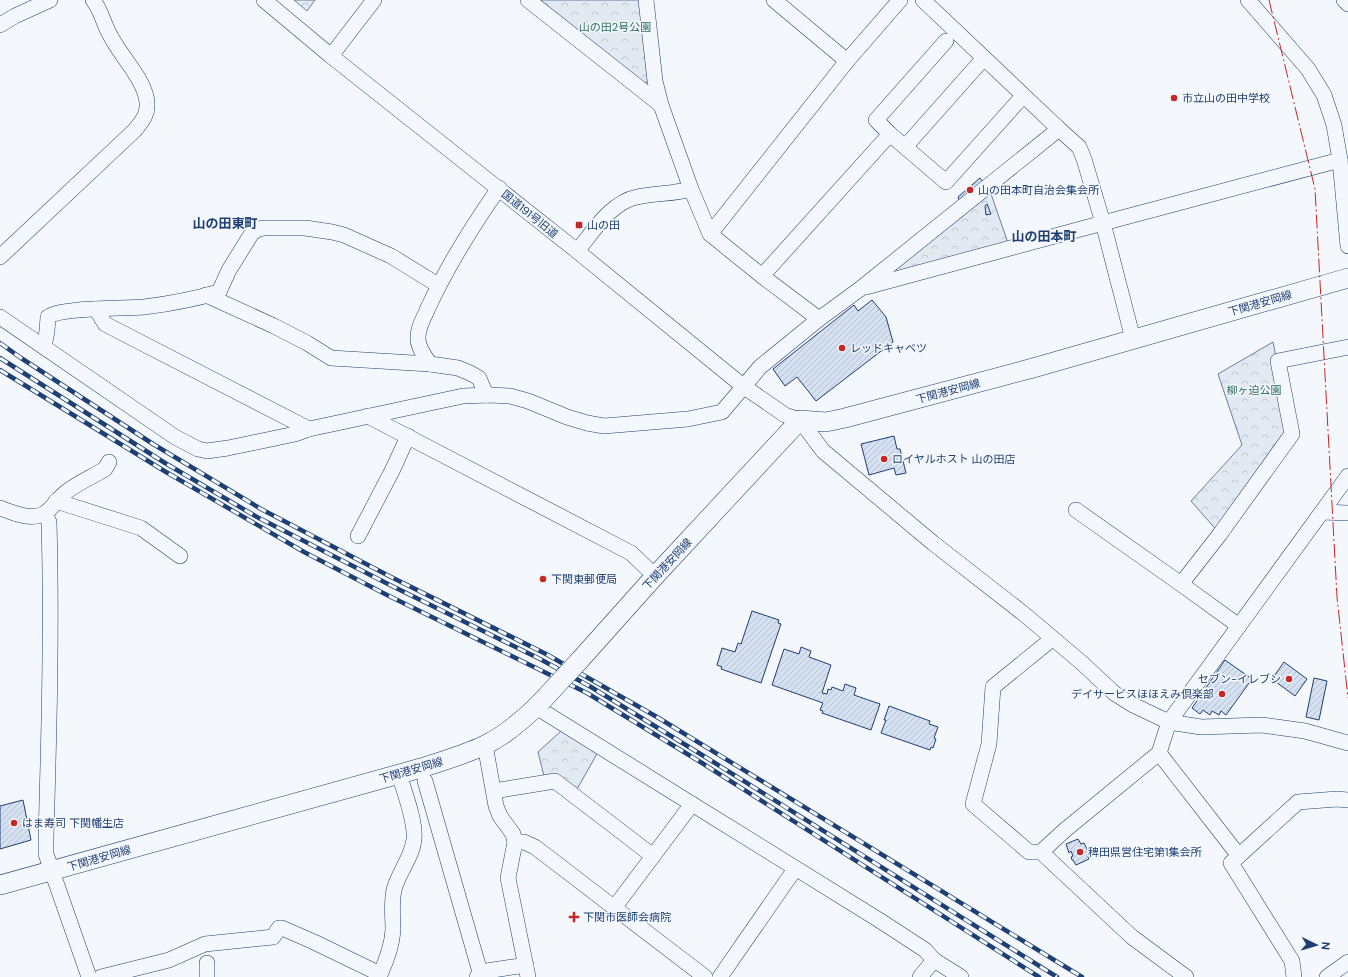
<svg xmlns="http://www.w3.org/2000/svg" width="1348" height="977" font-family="'DM Sans','Noto Sans JP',sans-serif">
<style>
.park{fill:url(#park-crowns);stroke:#687fa3}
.building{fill:url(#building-hatch);stroke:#1d3f73}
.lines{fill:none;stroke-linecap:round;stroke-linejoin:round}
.minor-casing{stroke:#1d3f73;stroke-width:16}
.major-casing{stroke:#1d3f73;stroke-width:20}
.minor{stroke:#f4f7fb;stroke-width:15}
.major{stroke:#f4f7fb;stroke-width:19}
.rail-casing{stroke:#1d3f73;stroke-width:4.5}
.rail{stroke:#f4f7fb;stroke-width:3;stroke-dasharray:9;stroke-linecap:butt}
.major-bridge-casing{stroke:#1d3f73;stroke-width:20;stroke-linecap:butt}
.major-bridge{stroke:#f4f7fb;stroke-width:19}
.power{stroke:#c62828;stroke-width:1;stroke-dasharray:14 3 2 3;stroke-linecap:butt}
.poi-dot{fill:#c62828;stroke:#f4f7fb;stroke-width:1.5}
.labels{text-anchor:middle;stroke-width:3;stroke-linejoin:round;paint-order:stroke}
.park-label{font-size:11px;fill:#2c6c60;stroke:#f4f7fb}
.poi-label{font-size:11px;fill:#1d3f73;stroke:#f4f7fb;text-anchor:start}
.street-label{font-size:11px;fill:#1d3f73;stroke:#f4f7fb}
.quarter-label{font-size:13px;font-weight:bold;fill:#1d3f73;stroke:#f4f7fb}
</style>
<defs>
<pattern id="park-crowns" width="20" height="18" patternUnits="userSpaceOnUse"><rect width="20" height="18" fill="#e3e9f0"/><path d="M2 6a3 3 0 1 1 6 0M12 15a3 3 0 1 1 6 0" fill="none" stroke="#c2c9d1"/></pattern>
<pattern id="building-hatch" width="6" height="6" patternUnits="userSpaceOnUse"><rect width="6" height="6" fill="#d5e0f0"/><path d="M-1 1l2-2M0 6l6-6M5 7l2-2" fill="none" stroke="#b6c1d1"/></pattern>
</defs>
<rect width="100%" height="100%" fill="#f4f7fb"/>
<g class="park">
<polygon points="294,0 315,0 307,11"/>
<polygon points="536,0 640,0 648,81 642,84"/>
<polygon points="990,191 1008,243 890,275 890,272"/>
<polygon points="1273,342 1292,434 1220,534 1191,501 1242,445 1218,374"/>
<polygon points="561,731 598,752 576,791 544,776 538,752"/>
</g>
<g class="building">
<polygon points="980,178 984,183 959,200 958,197"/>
<polygon points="987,204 991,214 986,215 985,206"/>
<polygon points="872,300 886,317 893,342 816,401 797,377 785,386 773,369 854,305 858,311"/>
<polygon points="894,436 897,449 900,449 906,473 896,475 894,468 869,475 861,444"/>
<polygon points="752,611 779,620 778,623 781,624 761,683 721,669 722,667 717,665 722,648 735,652 738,643 741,644"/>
<polygon points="801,647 811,651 809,657 831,665 822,693 827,694 828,689 831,690 832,687 843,691 845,684 856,688 854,695 880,704 871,730 822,713 823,711 820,710 823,703 772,685 784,649 799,654"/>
<polygon points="1225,660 1252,679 1226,715 1221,711 1219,715 1212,711 1210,715 1203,710 1200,714 1192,708"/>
<polygon points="1284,662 1307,679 1295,696 1272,679"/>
<polygon points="1314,678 1327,681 1319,720 1306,717"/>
<polygon points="889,706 930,721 929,724 938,727 934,738 936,739 933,748 931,747 930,750 881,733 886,720 884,720"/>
<polygon points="23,800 31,840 0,849 0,806"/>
<polygon points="1078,839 1081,844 1084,843 1089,853 1087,854 1089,859 1076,865 1073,860 1072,860 1071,857 1073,856 1071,851 1069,853 1066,844"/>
</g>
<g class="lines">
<defs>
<g id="minor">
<polyline points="264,0 331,56 577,251 743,386 785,415 800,420 823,451 933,543 1024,614 1082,663 1114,693 1133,705 1169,722 1201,727 1262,725 1305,731 1348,743"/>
<polyline points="528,0 661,105"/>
<polyline points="646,0 655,81 661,105 691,189 710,234 762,276 819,319"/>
<polyline points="774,0 847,61"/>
<polyline points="1248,0 1308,69 1324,95 1334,125 1340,160 1348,246"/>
<polyline points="1344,0 1348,4"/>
<polyline points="0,25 15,16 50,0"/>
<polyline points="331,56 374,0"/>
<polyline points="984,58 905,147 946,182 1023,96"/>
<polyline points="1059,129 1079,147 1084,159 1103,223 1133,339"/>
<polyline points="890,134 876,120 946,41"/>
<polyline points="710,234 847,61 900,0"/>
<path d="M577,251C593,232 611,202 637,197C655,193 674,194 691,189"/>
<path d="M0,257L135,130C142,121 148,115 147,103C146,80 119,55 109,33C103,22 101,10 93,0"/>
<polyline points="762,276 890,134 905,147"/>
<polyline points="866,287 1103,223 1340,160"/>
<polyline points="206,295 274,326 307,343 331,358 430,364 458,368 470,373 479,378 486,395"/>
<polyline points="96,309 105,324 309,429"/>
<polyline points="0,317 175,437 198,449 207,451 228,448 295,434 309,429 463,396 489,395 510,396 528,401 567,417 587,423 604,426 688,419 722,412 760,367 819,319 860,289 1059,129 923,0"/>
<path d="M44,347L47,331L48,317C60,307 125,309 144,307C169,304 195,299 219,292L229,270L252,233L258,229L264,228H305L332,232L344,235L391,256L438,285"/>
<path d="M430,364C425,357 419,349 418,340C417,328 424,318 428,308C447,267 473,225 499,188"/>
<polyline points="368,416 631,553 655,576"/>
<polyline points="56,501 141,528 180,556"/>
<path d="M0,508C13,513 32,521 45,513C53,508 58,498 65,493C77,483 92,477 105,469L109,462"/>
<polyline points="1076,510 1181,584 1239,626"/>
<polyline points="1322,512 1348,513"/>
<path d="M45,513L49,522C52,627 49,733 46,838V854L89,977"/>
<polyline points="358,536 393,469 408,436"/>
<polyline points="1181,584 1220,534 1292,434 1278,361 1348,347"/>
<polyline points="1052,639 993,687 989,744 973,804 1029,852 1041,852 1065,830 1159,753 1169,722 1348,476"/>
<polyline points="536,707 692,804"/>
<polyline points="485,745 496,806 500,816 513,834 515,842 508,878 528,977"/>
<polyline points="1159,753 1239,856"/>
<polyline points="425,781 480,972 477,977"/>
<polyline points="494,791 555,781 653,856"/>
<polyline points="515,842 524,842 535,847 705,977"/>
<polyline points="1041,852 1132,937 1186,977"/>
<polyline points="614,908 692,804 879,920 925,950 934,960 961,977"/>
<polyline points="207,963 207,977"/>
<polyline points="480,972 526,965"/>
<polyline points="101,977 169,960 205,944 273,937 279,928 282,928 314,942 380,974"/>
<path d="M379,977C386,962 392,947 393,930C393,917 391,904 394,890C398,873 413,856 414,839C416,822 404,791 399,774"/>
<polyline points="720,977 795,869"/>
<polyline points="920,977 934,960"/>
<polyline points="1294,977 1292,961 1231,863 1298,802 1337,799 1348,800"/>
<polyline points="1327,977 1348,962"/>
</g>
<g id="major">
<polyline points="579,661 655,576 800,420 826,422 845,418 1033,368 1348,278"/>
<path d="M0,885L421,768C442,761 464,755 485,745C506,735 525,718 541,702"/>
</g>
</defs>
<use href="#minor" class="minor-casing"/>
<use href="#major" class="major-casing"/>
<use href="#minor" class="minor"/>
<use href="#major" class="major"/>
<defs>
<g id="rail">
<polyline points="0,343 21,358 153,444 261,509 391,577 546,654 657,717 1082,977"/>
<polyline points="0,358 165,463 257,517 390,585 540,659 591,687 707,758 1057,977"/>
<polyline points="0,370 166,472 304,552 387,595 587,693 702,763 1039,977"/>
</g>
</defs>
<use href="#rail" class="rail-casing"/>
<use href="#rail" class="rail"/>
<defs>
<polyline id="major-bridge" points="541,702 579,661"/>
</defs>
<use href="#major-bridge" class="major-bridge-casing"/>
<use href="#major-bridge" class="major-bridge"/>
<polyline class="power" points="1269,0 1315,189 1337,597 1348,698"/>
</g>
<g class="poi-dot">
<circle cx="1174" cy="98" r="4"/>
<circle cx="970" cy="190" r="4"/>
<rect x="575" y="221" width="8" height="8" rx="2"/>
<circle cx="842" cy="348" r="4"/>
<circle cx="884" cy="459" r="4"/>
<circle cx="543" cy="579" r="4"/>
<circle cx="1289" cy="679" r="4"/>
<circle cx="1222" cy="694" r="4"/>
<circle cx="14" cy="823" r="4"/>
<circle cx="1080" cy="852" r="4"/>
<path d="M572 911h4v4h4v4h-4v4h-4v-4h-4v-4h4z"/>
</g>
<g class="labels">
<g class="park-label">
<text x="615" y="31">山の田2号公園</text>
<text x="1254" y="394">柳ヶ迫公園</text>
</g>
<g class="poi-label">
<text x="1182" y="102">市立山の田中学校</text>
<text x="978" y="194">山の田本町自治会集会所</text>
<text x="587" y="229">山の田</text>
<text x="850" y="352">レッドキャベツ</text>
<text x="892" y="463">ロイヤルホスト 山の田店</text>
<text x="551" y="583">下関東郵便局</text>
<text x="1281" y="683" text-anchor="end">セブン-イレブン</text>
<text x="1214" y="698" text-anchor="end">デイサービスほほえみ倶楽部</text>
<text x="22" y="827">はま寿司 下関幡生店</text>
<text x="1088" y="856">稗田県営住宅第1集会所</text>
<text x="583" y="921">下関市医師会病院</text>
</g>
<g class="street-label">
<text transform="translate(530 214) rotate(39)" y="4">国道191号旧道</text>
<text transform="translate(1260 303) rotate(-16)" y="4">下関港安岡線</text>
<text transform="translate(948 391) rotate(-15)" y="4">下関港安岡線</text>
<text transform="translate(667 564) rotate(-47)" y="4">下関港安岡線</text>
<text transform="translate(411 770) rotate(-16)" y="4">下関港安岡線</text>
<text transform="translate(99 858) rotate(-16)" y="4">下関港安岡線</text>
</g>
<g class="quarter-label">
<text x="225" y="228">山の田東町</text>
<text x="1044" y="241">山の田本町</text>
</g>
</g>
<g transform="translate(1316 945) rotate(95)" stroke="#f4f7fb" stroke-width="3" paint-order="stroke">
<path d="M0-3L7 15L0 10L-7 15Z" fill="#1d3f73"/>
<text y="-6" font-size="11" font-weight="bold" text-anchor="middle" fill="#1d3f73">N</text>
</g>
</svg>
